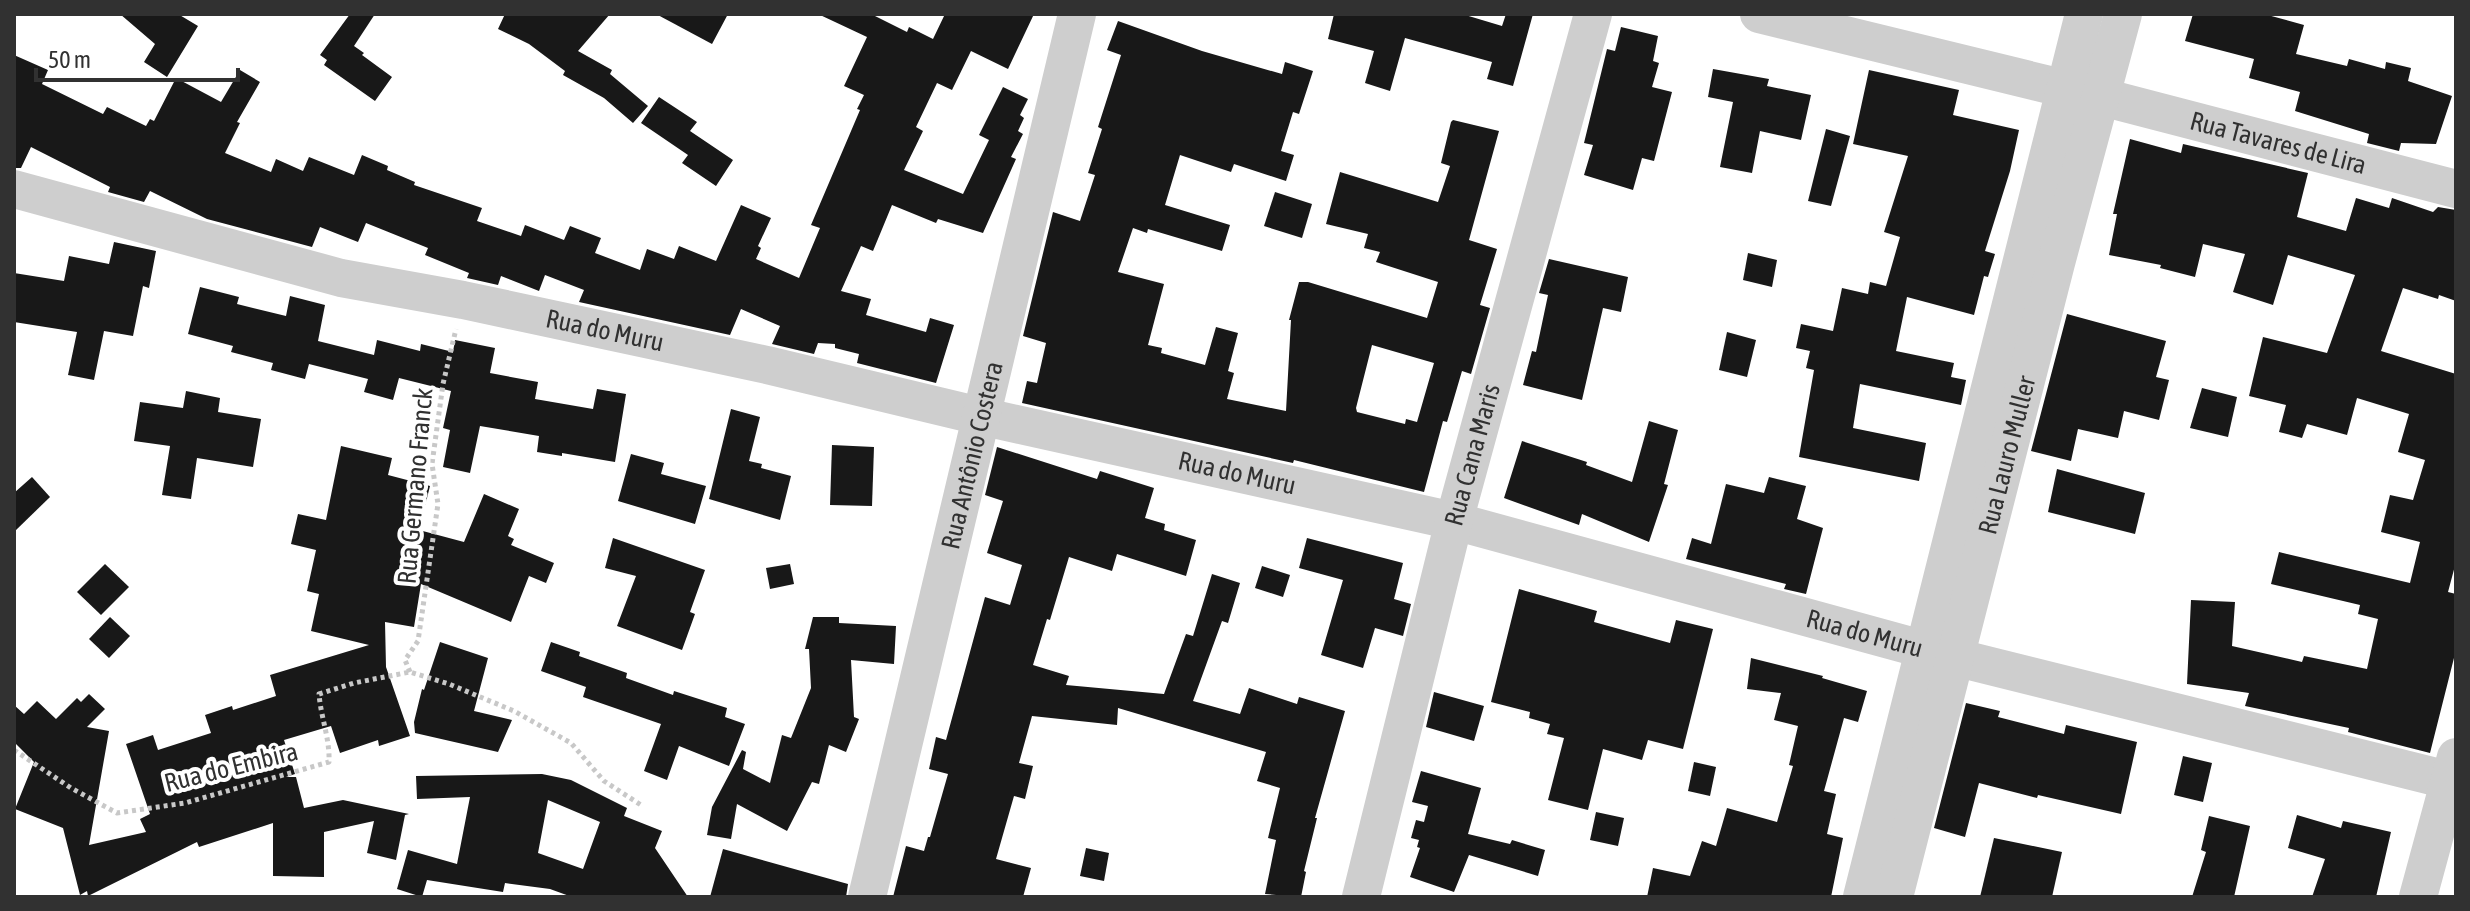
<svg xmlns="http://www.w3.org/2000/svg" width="2470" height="911" font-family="'Asap Condensed',sans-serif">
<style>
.building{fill:#181818;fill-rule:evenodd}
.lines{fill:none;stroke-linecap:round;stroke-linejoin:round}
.path{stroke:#c8c8c8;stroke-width:5;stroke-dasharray:4 4;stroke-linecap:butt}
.minor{stroke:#cecece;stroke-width:38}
.labels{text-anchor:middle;stroke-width:8;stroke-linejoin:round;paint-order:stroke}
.street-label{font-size:26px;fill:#313131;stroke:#fff}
</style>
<rect width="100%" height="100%" fill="#fff"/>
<g class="building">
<polygon points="120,14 178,14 198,26 167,77 144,62 155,44"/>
<polygon points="350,14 375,14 354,46 364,53 362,55 392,77 375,101 324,65 327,60 320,55"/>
<polygon points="505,14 610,14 578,51 612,70 610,74 648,106 633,123 604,98 563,75 565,71 529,44 498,29"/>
<polygon points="656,14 728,14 712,44"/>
<polygon points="818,14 871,14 907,32 909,27 933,39 945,14 1034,14 1008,69 971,51 952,90 937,83 916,127 923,131 904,170 963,194 989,140 979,135 1003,87 1028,99 1020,115 1024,118 1018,131 1023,134 1011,157 1016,159 983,233 938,219 936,223 892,205 873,251 861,246 841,291 871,299 866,315 926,332 930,318 954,325 936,383 857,363 859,354 835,348 835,344 818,343 814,354 772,344 780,326 741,309 730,335 579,302 584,290 545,275 539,291 501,276 498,285 467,278 469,273 425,255 428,248 366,223 358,242 320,227 312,247 207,219 150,191 144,202 108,192 110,187 31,147 21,168 14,168 14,55 48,70 42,84 103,114 107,107 146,126 150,119 154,121 176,78 221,102 240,70 260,82 237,122 240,123 225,153 271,172 276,159 303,171 309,157 354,175 362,155 388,166 387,170 415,182 414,185 482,208 477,221 521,236 525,225 564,240 570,226 601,238 595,253 640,270 647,249 674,259 679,246 716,261 741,205 771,218 758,246 761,248 756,259 799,278 820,228 811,225 860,110 857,109 864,95 844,86 867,37"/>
<polygon points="1334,14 1462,14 1502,26 1506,14 1533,14 1513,86 1487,79 1492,62 1405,38 1390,91 1365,83 1374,51 1328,39"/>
<polygon points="2193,14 2264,14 2304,25 2296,54 2347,66 2349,59 2385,69 2386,62 2411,68 2408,81 2452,96 2436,144 2401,143 2399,151 2367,143 2369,134 2295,111 2300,92 2249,78 2254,59 2185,41"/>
<path d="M1118,21L1202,51L1282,74L1285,62L1313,71L1299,114L1293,112L1281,151L1294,155L1286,181L1234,164L1231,172L1180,155L1165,205L1230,225L1222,251L1148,229L1147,233L1133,228L1118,272L1164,284L1148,345L1162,348L1161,353L1205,365L1216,327L1238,333L1228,371L1234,373L1227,399L1286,411L1291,320H1289L1299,282H1308L1427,318L1438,282L1376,262L1380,252L1364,248L1368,234L1326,224L1340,172L1438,202L1450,166L1441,163L1451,122L1453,120L1499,131L1469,240L1497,249L1480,305L1490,308L1471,374L1462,371L1447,422L1443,421L1424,492L1294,460L1293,463L1022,403L1027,381L1037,383L1046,343L1023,336L1053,212L1080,221L1095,175L1088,173L1102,129L1098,127L1121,55L1107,50ZM1372,345L1434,363L1417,422L1406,419L1405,424L1357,412L1356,408Z"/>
<polygon points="1621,27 1658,36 1653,61 1659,63 1652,87 1672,92 1654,161 1642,158 1633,190 1584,175 1593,145 1584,143 1607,49 1615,51"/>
<polygon points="1713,69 1769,79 1767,86 1811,95 1801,140 1760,131 1752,173 1720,167 1733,102 1708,97"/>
<polygon points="1869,70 1959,90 1953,115 2019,130 2010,171 1985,251 1995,254 1988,277 1984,276 1974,315 1907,297 1896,351 1954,363 1951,377 1966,380 1961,405 1860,384 1853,428 1926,443 1919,481 1799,457 1814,370 1806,368 1810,351 1796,348 1801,324 1833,331 1842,288 1868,294 1870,282 1886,286 1900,237 1884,232 1908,156 1853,144"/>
<polygon points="659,97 697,122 690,131 733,160 716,186 682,163 688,155 641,123"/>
<polygon points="1826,129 1850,136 1831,206 1808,201"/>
<polygon points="2130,139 2181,153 2183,144 2308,173 2297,217 2346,231 2356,198 2389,208 2392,198 2433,212 2438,207 2456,210 2456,301 2439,295 2438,299 2403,288 2381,351 2456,374 2456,562 2448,592 2456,594 2456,650 2430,753 2348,732 2349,728 2245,706 2249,693 2187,684 2191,600 2235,602 2232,646 2302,662 2304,656 2367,669 2378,619 2358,614 2360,605 2271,584 2279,552 2410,583 2420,542 2381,532 2390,495 2413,500 2425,460 2398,452 2409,414 2357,398 2347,435 2307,424 2302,438 2279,432 2286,405 2249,396 2263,337 2327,353 2355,275 2288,255 2273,305 2233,292 2245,254 2203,244 2195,277 2160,268 2161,265 2109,255 2117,214 2113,214"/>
<polygon points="1275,192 1312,204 1302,238 1264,226"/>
<polygon points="114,242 156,251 149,288 143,286 133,336 104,331 94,380 68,375 77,332 14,322 14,273 64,281 69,256 109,264"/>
<polygon points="1748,253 1777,260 1772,287 1743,280"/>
<polygon points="1549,259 1628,277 1621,312 1603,308 1582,400 1523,385 1532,351 1536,352 1548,295 1539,293"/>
<polygon points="200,287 239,297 237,304 286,316 290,296 325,305 318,341 374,355 377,340 420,351 421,344 453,352 455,340 495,348 490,373 538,382 535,399 593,409 597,389 626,394 615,462 562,453 562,456 537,452 539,436 480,426 470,473 443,467 450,430 443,428 451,391 399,378 393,400 364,392 368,379 309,364 305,379 271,370 273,363 231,352 233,346 188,334"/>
<polygon points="2067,314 2166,341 2156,377 2169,380 2159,420 2124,411 2118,438 2078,429 2071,461 2031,451"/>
<polygon points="1727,332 1756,340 1747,377 1719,370"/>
<polygon points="2202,388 2237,397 2228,437 2190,428"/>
<polygon points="186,391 220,398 218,412 261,419 253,467 197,458 191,499 162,495 170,446 134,441 140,402 183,408"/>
<polygon points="731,409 760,417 749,461 762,464 761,468 791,476 780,520 709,499"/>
<polygon points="1649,421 1678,430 1664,484 1668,485 1649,542 1582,514 1579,525 1504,498 1522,441 1587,462 1586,465 1632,482"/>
<polygon points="832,445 874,447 872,506 830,505"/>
<polygon points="341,446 392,458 388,475 430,486 419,530 464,542 484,494 519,509 508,536 514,539 511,545 554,563 546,583 529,576 511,622 421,584 414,627 385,622 386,667 410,736 379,746 378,740 340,753 331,726 284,740 295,774 286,777 296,777 304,808 343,800 409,814 405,815 396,860 367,853 374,821 324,832 324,877 273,876 273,823 199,847 197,842 88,896 87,891 80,895 63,828 15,809 34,762 14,742 14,705 24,714 37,701 56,719 77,698 81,702 89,694 105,709 87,727 109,731 89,845 146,832 140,819 150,814 126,744 153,735 158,750 211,733 205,715 232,706 233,710 276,696 270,675 369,645 311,631 319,594 307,591 316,550 291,544 298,514 326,520"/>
<polygon points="997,447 1097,479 1100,471 1154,488 1145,518 1165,524 1164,530 1196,540 1186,576 1117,554 1112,571 1069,557 1050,620 1047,619 1033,665 1069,676 1066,685 1164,694 1186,634 1193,636 1212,574 1240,583 1228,623 1222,621 1193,701 1240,714 1249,688 1297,704 1299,697 1345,711 1315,818 1317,818 1304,871 1306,872 1301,897 1265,894 1276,840 1268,838 1280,788 1257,781 1266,752 1118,708 1117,725 1032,716 1019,763 1033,766 1025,799 1014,796 996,859 1031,868 1023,897 893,897 906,846 924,851 928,837 930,837 948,774 929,769 936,737 946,740 985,597 1010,605 1022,565 987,553 1003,501 985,495"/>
<polygon points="631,454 664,463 661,474 706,486 695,524 618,501"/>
<polygon points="2057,469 2145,493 2135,534 2048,512"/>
<polygon points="32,477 50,497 14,532 14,493"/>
<polygon points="1769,477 1806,486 1797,519 1823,528 1806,594 1784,589 1786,584 1686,559 1692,538 1711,544 1726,484 1764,493"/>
<polygon points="613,538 705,570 690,612 695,614 682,650 617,626 636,576 605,568"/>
<polygon points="1307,538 1403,563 1394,599 1411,604 1403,636 1375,628 1363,668 1321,655 1343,580 1299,568"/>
<polygon points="105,564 129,587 101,615 77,592"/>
<polygon points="790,564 794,584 770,589 766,568"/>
<polygon points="1262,566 1290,575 1283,597 1255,588"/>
<polygon points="1519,589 1597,611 1594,622 1670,643 1676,620 1713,629 1683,749 1648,740 1642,760 1603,749 1588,810 1548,800 1564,738 1547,734 1550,724 1529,718 1530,712 1491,702"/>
<polygon points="110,617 130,636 109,658 89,639"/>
<polygon points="813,617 839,617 839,623 896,626 894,664 851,660 854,717 859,719 846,752 829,745 819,784 812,782 787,831 737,804 731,839 707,835 712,807 742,750 746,752 743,769 770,783 782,735 791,738 811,688 809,649 805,649"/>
<polygon points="440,642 488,658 474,711 512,720 498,752 415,733 414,722 422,689 424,690"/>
<polygon points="551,642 580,652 579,656 627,673 626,678 673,695 674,691 727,708 725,717 745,724 729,766 679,746 667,780 644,771 661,724 583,697 586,687 541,671"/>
<polygon points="1751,658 1823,676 1822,678 1867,691 1858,722 1844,718 1824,791 1836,794 1827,834 1843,838 1831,897 1647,897 1653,868 1690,876 1702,841 1716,846 1727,808 1777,822 1793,766 1789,765 1798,726 1774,720 1781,693 1747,689"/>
<polygon points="1434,692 1484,706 1474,741 1426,727"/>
<polygon points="1966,703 2000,711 1998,717 2064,734 2066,725 2137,742 2121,814 2038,795 2037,798 1979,783 1965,837 1934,828"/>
<polygon points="2183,756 2212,763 2203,802 2174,795"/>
<polygon points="1694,762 1716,767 1710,796 1688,791"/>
<polygon points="1421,771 1481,788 1468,834 1510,844 1512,840 1545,850 1538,876 1469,855 1454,892 1410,877 1420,848 1417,847 1419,840 1411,838 1416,820 1424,822 1428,806 1412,802"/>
<path d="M542,774L571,780L627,808L624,816L662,831L655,848L688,897H572L550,889L505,883L503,892L427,880L422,897L397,889L408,850L457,864L470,797L417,799L416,776ZM548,800L600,822L583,869L538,853Z"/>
<polygon points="1596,812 1624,818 1618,846 1590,840"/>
<polygon points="2297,815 2341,828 2343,821 2391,832 2376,897 2312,897 2325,859 2288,848"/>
<polygon points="2209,816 2250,826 2234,897 2192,897 2206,852 2201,850"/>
<polygon points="1994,838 2062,852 2052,897 1980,897"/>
<polygon points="1086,848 1109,853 1104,881 1080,876"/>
<polygon points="723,849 848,884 846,897 710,897"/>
</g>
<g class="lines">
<g class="path">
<polyline points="410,672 405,660 418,641 438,504 432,464 443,384 456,329"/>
<path d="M14,750L71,788L117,813L185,803L329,762C330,739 321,718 319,694L354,683L410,672L449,684L514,711L571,743L604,781L641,805"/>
</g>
<g class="minor">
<polyline points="1759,14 2066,89"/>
<path id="s1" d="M2102,97L2456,189"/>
<path id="s2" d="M14,189L341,278L463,300L767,365L980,416L1454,521L1926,650L2456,782"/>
<path id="s3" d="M867,897L1077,14"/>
<path id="s4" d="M1361,897L1454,521L1593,14"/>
<polyline points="1862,897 2084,14"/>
<path id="s5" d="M1894,897L2056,263L2123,14"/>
<polyline points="2418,897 2456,757"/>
</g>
</g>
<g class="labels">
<g class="street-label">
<text dy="9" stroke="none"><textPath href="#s1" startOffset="182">Rua Tavares de Lira</textPath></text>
<text dy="9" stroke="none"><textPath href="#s2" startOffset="608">Rua do Muru</textPath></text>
<text dy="9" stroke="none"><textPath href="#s4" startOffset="456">Rua Cana Maris</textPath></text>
<text dy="9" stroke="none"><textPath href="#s3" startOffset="454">Rua Antônio Costera</textPath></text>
<text dy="9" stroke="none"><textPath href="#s5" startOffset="456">Rua Lauro Muller</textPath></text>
<text dy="9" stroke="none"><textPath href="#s2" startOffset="1256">Rua do Muru</textPath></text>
<text transform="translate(415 486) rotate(-85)" y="9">Rua Germano Franck</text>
<text dy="9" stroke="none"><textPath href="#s2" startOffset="1904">Rua do Muru</textPath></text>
<text transform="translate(231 767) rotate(-14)" y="9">Rua do Embira</text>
</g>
</g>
<rect width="2470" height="911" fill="none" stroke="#313131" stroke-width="32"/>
<path d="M36 68v12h202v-12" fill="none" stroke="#313131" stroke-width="4"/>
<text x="48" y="68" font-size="24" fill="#313131" stroke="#ffffff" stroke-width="6" paint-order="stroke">50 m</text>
</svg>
